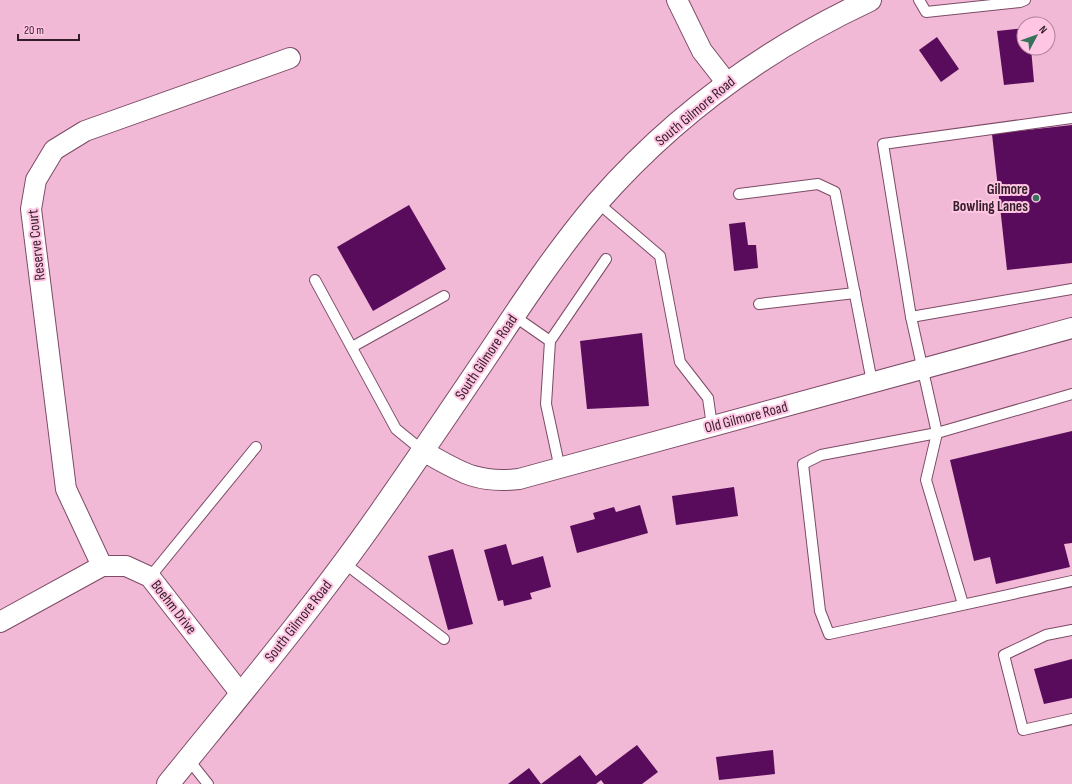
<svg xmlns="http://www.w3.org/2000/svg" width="1072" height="784" font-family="'Sofia Sans Condensed',sans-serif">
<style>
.building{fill:#580c5b}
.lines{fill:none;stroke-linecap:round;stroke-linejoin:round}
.lane-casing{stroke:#7c4b66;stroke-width:12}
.street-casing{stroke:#7c4b66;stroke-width:22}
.secondary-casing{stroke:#7c4b66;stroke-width:24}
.lane{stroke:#fff;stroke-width:10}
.street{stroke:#fff;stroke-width:20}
.secondary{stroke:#fff;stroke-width:22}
.poi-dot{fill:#36715a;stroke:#ffc5e3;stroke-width:1.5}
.labels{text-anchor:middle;stroke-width:4;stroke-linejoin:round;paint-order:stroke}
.street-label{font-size:15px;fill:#321d28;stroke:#ffc5e3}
.poi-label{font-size:15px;font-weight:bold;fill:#321d28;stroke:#ffc5e3;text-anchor:end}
</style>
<rect width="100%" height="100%" fill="#f1b9d6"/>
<g class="building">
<polygon points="1024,28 1024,48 1031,48 1034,82 1004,85 997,31"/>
<polygon points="937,37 959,69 941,82 919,50"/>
<polygon points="1072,125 1072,263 1007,270 992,134"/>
<polygon points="409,205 446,269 373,311 337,247"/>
<polygon points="745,222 748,245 756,245 758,268 734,271 729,224"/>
<polygon points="642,333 649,406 587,409 580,341"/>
<polygon points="1072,431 1072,543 1064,544 1070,567 996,584 990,557 974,561 950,460"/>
<polygon points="734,487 738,516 676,525 672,496"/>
<polygon points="640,505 648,533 577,553 570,526 595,519 593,513 614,507 616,512"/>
<polygon points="506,544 512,565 543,556 551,587 530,593 532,599 504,606 503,600 498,601 484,550"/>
<polygon points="453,549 473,624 448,630 428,556"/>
<polygon points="1072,659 1072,698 1044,704 1034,669"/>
<polygon points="637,745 658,772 642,784 604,784 601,780 596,784 541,784 580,755 596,776"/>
<polygon points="773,750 775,774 719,780 716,757"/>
<polygon points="529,768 541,784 508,784"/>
</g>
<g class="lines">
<defs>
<g id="lane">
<polyline points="919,0 926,12 1020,2 1025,0"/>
<polyline points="1072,118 883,144 911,317 1072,289"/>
<polyline points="739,194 818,184 835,192 872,382"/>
<polyline points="598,203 660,256 680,362 708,398 712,426"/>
<polyline points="315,280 396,429 423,451"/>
<polyline points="759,304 855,293"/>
<polyline points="514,316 550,341"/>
<polyline points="911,317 937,433 926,480 963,604"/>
<polyline points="352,347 444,296"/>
<polyline points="1072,394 937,433 821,455 803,464 820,611 829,634 1072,581"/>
<polyline points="560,469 546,404 550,341 606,259"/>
<polyline points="344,563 444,639"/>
<polyline points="150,577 256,447"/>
<polyline points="1072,630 1046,635 1004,655 1023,730 1072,719"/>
<polyline points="188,759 208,784"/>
</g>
<g id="street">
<polyline points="677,0 702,51 727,83"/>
<path d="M423,451C459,471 476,484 519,479L1072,328"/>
<polyline points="102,566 66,489 31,209 36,180 54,150 85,131 290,58"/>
<polyline points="0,622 102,566 126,566 150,577 241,694"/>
</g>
<path id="secondary" d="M168,784C240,695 314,607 379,514C417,460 454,405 491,350C524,300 558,249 597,203C673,116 765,49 870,0"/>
</defs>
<use href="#lane" class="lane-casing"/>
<use href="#street" class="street-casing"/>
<use href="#secondary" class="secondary-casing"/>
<use href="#lane" class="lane"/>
<use href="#street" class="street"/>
<use href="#secondary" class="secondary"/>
</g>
<circle class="poi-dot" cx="1036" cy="198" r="4"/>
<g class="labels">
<g class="street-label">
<text transform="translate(695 111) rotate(-40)" y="5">South Gilmore Road</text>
<text transform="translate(36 245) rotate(-96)" y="5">Reserve Court</text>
<text transform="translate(486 357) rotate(-56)" y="5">South Gilmore Road</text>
<text transform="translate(746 417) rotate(-15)" y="5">Old Gilmore Road</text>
<text transform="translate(174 607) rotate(52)" y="5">Boehm Drive</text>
<text transform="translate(298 621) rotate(-52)" y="5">South Gilmore Road</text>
</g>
<g class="poi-label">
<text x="1028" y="194">Gilmore<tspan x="1028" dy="17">Bowling Lanes</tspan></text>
</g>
</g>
<g transform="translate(1036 36) rotate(49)"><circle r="19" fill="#ffc5e3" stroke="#ad8298"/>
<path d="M0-3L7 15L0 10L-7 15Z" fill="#36715a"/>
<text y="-6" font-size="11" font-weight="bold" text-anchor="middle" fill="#321d28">N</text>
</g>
<path d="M18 34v6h61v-6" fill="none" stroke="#321d28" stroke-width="2"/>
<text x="24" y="34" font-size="12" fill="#321d28" stroke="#ffc5e3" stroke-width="3" paint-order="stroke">20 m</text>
</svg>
